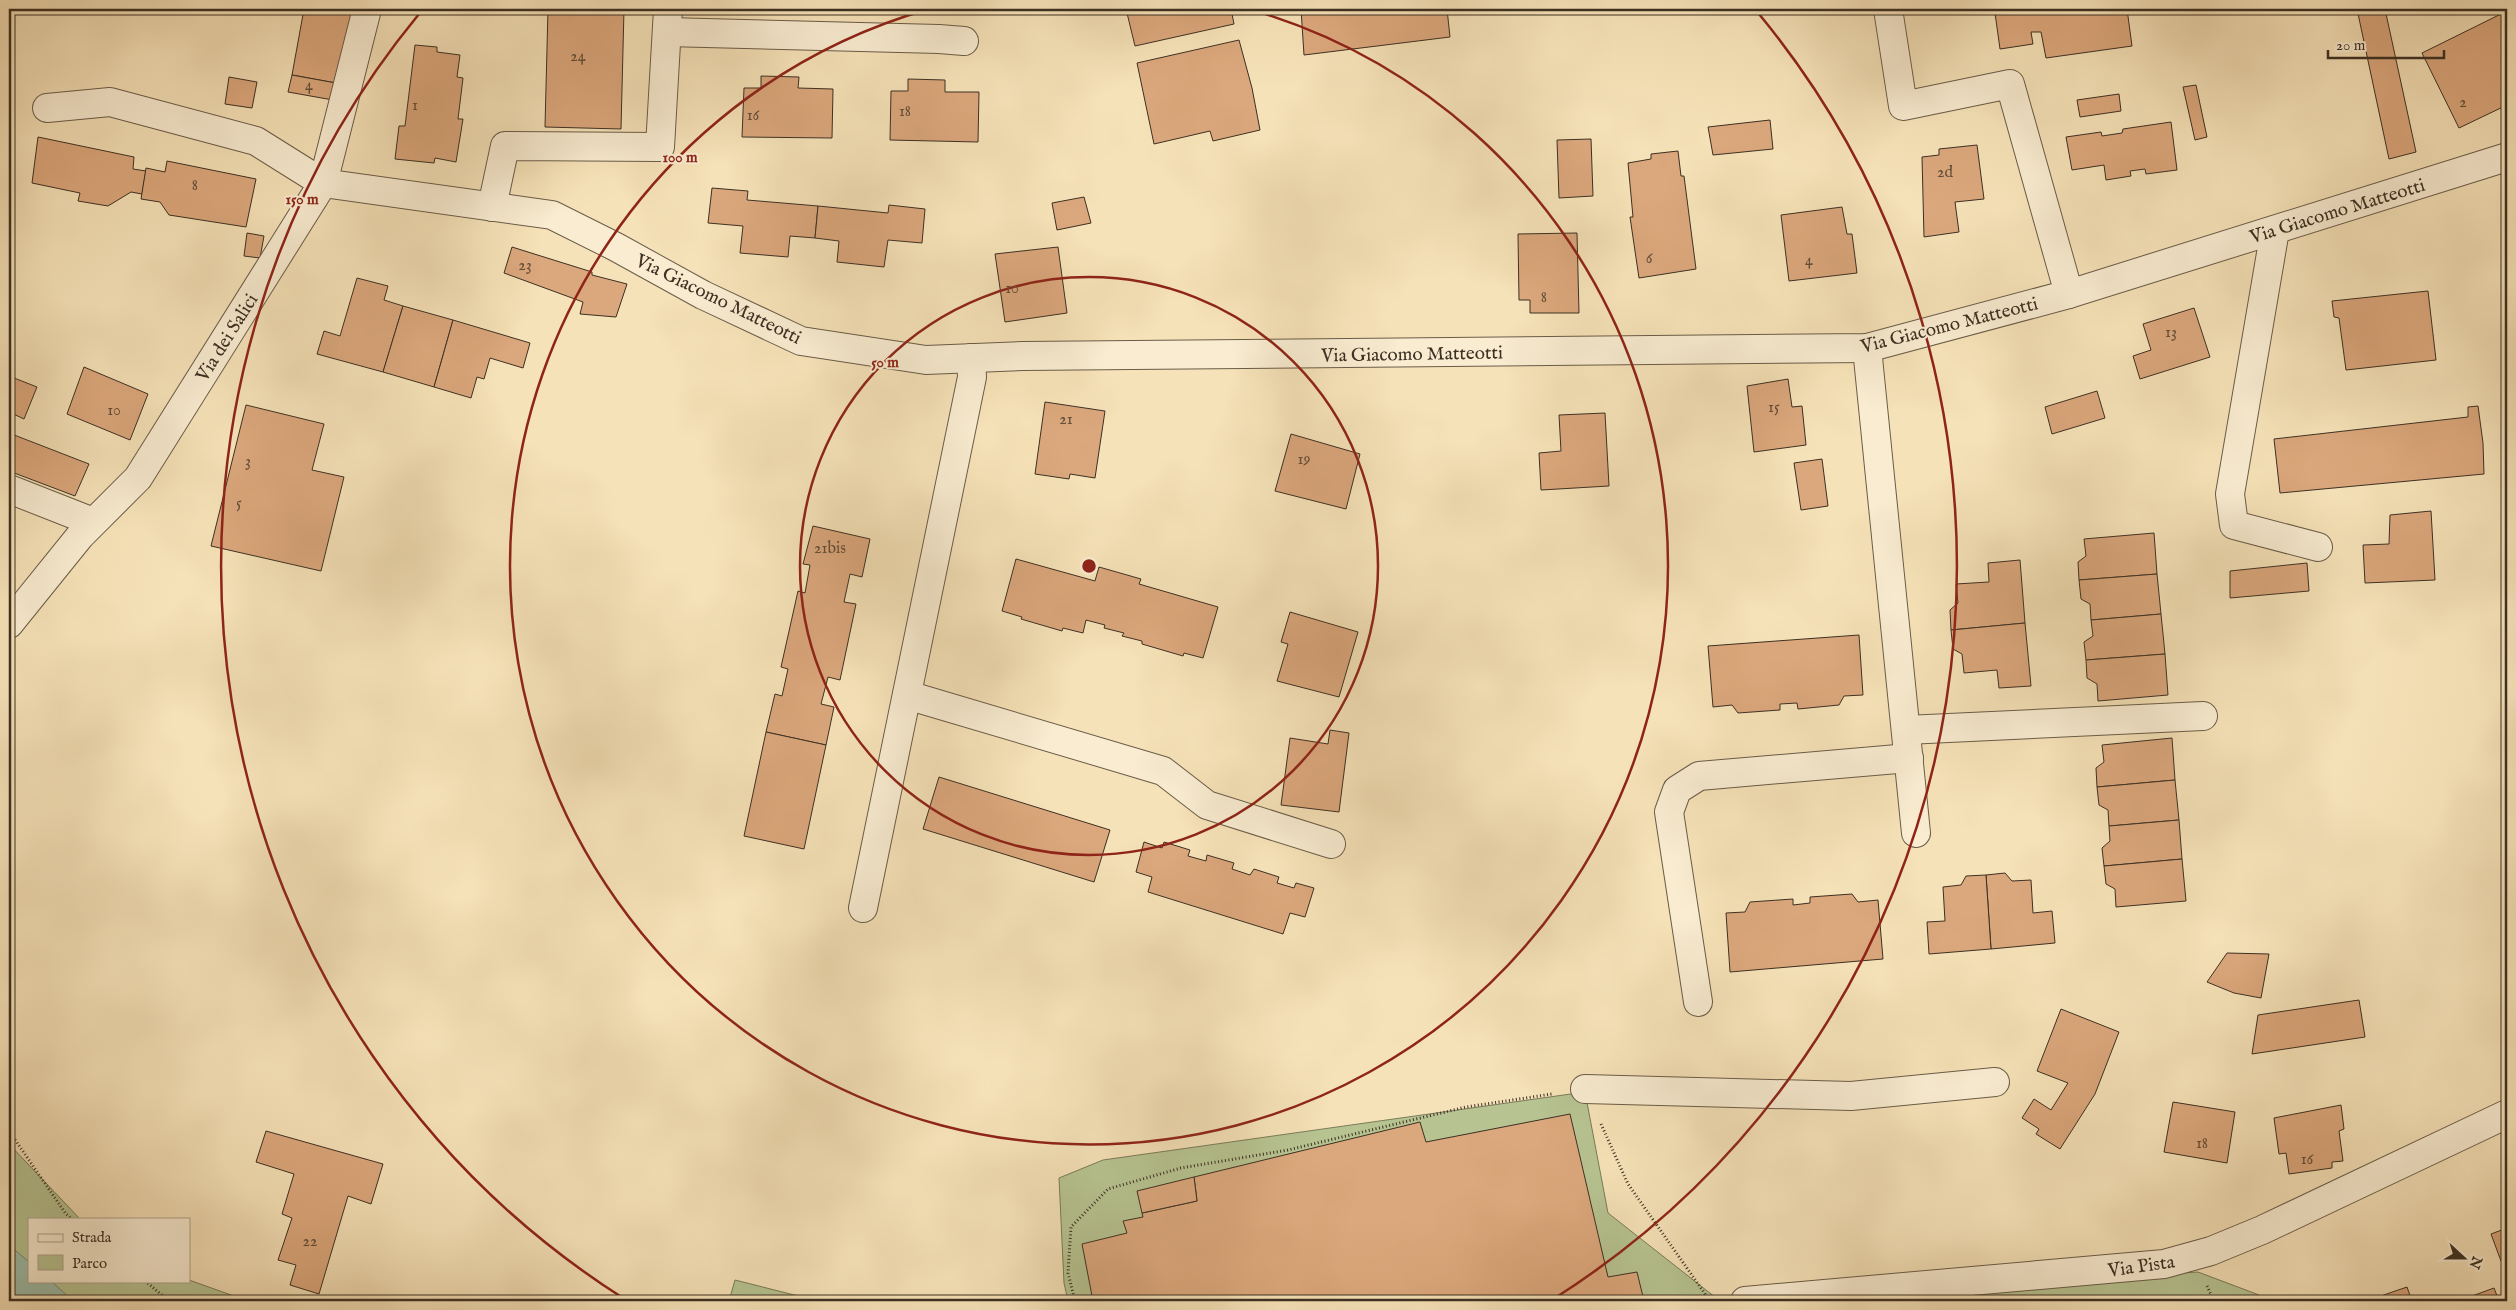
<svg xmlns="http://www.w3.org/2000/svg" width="2516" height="1310" font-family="'IM FELL English',serif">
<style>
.green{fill:#b7c492;stroke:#7a7a5a}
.water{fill:#9dbeab;stroke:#768575}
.building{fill:#dba77c;stroke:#3c3023}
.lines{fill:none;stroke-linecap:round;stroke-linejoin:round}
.minor-casing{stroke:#6a5c48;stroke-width:30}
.path{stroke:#3c3023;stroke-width:3;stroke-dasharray:1 2.5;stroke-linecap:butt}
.minor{stroke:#f9ecd1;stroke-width:28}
.ring{fill:none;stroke:#8f2418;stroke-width:2.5}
.labels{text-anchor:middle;stroke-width:4;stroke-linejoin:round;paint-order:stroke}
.number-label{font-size:16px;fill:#644e39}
.street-label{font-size:19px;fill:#3c3023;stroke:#f9ecd1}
.centre{fill:#8f2418;stroke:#f9ecd1;stroke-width:2.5}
.ring-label{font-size:15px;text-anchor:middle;font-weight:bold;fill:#8f2418;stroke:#f9ecd1;stroke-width:4;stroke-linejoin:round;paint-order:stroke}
</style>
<rect width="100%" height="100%" fill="#f6e2b8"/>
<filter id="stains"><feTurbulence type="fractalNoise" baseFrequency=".004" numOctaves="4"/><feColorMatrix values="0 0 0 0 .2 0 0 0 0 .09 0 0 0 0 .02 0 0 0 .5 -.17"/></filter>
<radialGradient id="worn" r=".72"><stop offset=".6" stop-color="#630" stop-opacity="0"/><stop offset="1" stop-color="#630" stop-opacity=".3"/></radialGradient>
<g class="green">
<polygon points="1585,1092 1608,1213 1720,1301 1068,1301 1064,1283 1059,1178 1103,1160"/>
<polygon points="9,1144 80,1219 29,1219 29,1281 189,1280 248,1301 9,1301"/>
<polygon points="2198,1272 2275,1301 1788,1301 1923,1288"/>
<polygon points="735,1280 818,1301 729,1301"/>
</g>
<polygon class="water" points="9,1245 29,1262 29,1281 51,1281 73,1301 9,1301"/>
<g class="building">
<polygon points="304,9 353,9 336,83 292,75"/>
<polygon points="548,9 624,9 621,129 545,127"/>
<polygon points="1126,9 1231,9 1234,24 1135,46"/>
<polygon points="1301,9 1447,9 1450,37 1304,55"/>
<polygon points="2029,9 2127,9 2132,46 2046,58 2041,32 2031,32 2033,44 2000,49 1995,13"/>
<polygon points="2357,9 2385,9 2416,152 2389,159"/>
<polygon points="2507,11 2507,105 2459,128 2422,53"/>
<polygon points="1239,40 1252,88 1260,130 1213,141 1210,131 1154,144 1137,63"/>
<polygon points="415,45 437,47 437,52 460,55 457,77 463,78 458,119 463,119 456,162 435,158 434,163 395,159 399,126 405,126"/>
<polygon points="292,75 336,83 333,100 288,92"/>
<polygon points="761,76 799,77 798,88 833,89 832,138 742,137 744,88 761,88"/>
<polygon points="229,77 257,82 252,108 225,104"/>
<polygon points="908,79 945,80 945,92 979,92 978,142 890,140 891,91 908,91"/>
<polygon points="2196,85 2207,137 2195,140 2183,87"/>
<polygon points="2119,94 2121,111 2080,117 2077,100"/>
<polygon points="1770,120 1773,149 1713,155 1708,127"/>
<polygon points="2171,122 2177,170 2146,174 2145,169 2130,171 2131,176 2106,180 2104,165 2072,170 2066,137 2101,132 2102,136 2122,133 2123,129"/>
<polygon points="38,137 134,157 133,169 146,171 142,194 131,192 108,206 78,201 80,193 32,183"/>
<polygon points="1591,139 1593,196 1559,198 1557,140"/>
<polygon points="1977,145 1984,199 1955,202 1959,232 1924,237 1922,157 1939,155 1939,149"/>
<polygon points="1678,151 1681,176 1684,176 1696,269 1639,278 1630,217 1633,217 1628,163 1651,159 1651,154"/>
<polygon points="167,161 256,179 246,227 169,215 160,202 141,199 146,168 165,172"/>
<polygon points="712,188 748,191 747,200 818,206 815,238 790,236 788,257 740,253 743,226 708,223"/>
<polygon points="1084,197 1091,223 1057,230 1052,203"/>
<polygon points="889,205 925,209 922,243 888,240 884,267 837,262 839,241 815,238 818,206 888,213"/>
<polygon points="1842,207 1847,234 1852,234 1857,273 1789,281 1781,215"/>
<polygon points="247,233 264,236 260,258 244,256"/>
<polygon points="1577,233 1579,313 1530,313 1530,300 1519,300 1518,234"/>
<polygon points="512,247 592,272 592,275 627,284 616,317 580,314 583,302 504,273"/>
<polygon points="1058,247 1067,313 1005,322 995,254"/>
<polygon points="357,278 388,286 384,300 403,306 383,372 317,354 324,331 340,336"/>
<polygon points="2428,291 2436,360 2346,370 2339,318 2334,317 2332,301"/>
<polygon points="403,306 453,320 434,387 383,372"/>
<polygon points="2194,308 2210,357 2140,379 2133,356 2151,350 2143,324"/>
<polygon points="453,320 530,343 523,368 490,358 484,379 477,377 471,398 434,387"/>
<polygon points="84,367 148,394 130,440 67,414"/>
<polygon points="9,376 37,387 24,419 9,412"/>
<polygon points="1788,379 1792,407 1802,406 1806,445 1754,452 1747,386"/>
<polygon points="2097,391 2105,418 2052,434 2045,407"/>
<polygon points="1045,402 1105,411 1095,478 1070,474 1069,479 1035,474"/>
<polygon points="246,405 324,424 312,470 344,477 321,571 211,546"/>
<polygon points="2478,406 2483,443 2484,474 2280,493 2274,439 2468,417 2468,407"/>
<polygon points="1605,413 1609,486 1541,490 1539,453 1561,451 1559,415"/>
<polygon points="9,433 89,464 75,496 9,471"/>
<polygon points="1291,434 1360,454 1346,509 1275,491"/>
<polygon points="1822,459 1828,506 1801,510 1794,463"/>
<polygon points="2431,511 2435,580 2365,583 2363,545 2389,544 2390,515"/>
<polygon points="813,526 870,539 862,577 850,574 844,602 856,604 840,680 828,677 821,704 834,707 826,745 766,732 775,694 782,696 788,669 781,667 798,591 805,593 810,565 803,564"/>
<polygon points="2154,533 2157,574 2079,580 2078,562 2086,556 2084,539"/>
<polygon points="1016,559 1095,581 1099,567 1141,579 1139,584 1218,607 1203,658 1184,653 1183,656 1142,644 1142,641 1122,636 1124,633 1104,628 1105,625 1086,620 1083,633 1063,628 1062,631 1021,619 1022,617 1002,611"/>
<polygon points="2020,560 2025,623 1951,630 1950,610 1958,603 1956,584 1989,582 1988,563"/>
<polygon points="2307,563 2309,591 2230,598 2230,571"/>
<polygon points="2157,574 2161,614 2091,620 2090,604 2081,599 2079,580"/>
<polygon points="1290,612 1358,632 1339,697 1277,681 1288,644 1281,642"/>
<polygon points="2161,614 2165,654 2086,660 2084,642 2093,636 2091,620"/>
<polygon points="2025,623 2031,686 1999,688 1997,670 1964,673 1962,654 1953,649 1951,630"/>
<polygon points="1859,635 1863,695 1844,696 1839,705 1798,709 1797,703 1780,704 1780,710 1738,713 1732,705 1713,707 1708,646"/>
<polygon points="2165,654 2168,695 2098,701 2097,684 2087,678 2086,660"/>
<polygon points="1330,730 1349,733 1339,812 1281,805 1290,738 1328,744"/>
<polygon points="766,732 826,745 804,849 744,836"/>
<polygon points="2172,738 2175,780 2097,787 2096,768 2104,762 2102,745"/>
<polygon points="939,777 1110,830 1094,882 923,829"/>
<polygon points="2175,780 2179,820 2109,826 2108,810 2099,805 2097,787"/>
<polygon points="2179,820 2182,859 2104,866 2102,848 2110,841 2109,826"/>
<polygon points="1144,842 1162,848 1164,842 1190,850 1188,856 1206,861 1207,855 1234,863 1232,869 1250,875 1254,869 1279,877 1277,883 1294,888 1296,883 1314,888 1305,917 1290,913 1283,934 1148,892 1152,877 1136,872"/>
<polygon points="2182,859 2186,901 2116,907 2115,889 2106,884 2104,866"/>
<polygon points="2005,873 2012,881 2031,880 2033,913 2052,911 2055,943 1991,949 1986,875"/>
<polygon points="1986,875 1991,949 1929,954 1927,922 1945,921 1943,887 1961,885 1966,876"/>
<polygon points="1852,894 1858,902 1878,900 1883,959 1730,972 1726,913 1745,912 1750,902 1793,899 1793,905 1810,903 1810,897"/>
<polygon points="2227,953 2269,954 2261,998 2234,993 2207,982"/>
<polygon points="2359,1000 2365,1037 2252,1054 2258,1015"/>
<polygon points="2061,1009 2119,1032 2095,1094 2060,1149 2036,1134 2039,1129 2022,1118 2034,1099 2051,1110 2068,1083 2037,1071"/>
<polygon points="2173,1102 2235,1112 2227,1163 2164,1152"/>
<polygon points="2341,1105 2344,1129 2339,1131 2343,1161 2332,1162 2332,1168 2289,1174 2286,1153 2279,1154 2274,1118"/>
<polygon points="1570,1114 1608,1277 1637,1272 1644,1301 1093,1301 1082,1244 1127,1233 1123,1221 1143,1217 1142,1213 1197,1201 1194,1177 1420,1122 1426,1142"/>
<polygon points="266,1131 383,1164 371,1204 348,1196 319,1294 290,1285 296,1265 278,1260 292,1218 282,1214 294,1174 256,1162"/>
<polygon points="1194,1177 1197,1201 1142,1213 1137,1191"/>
<polygon points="2507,1228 2507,1263 2506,1259 2501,1261 2491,1234"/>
<polygon points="2407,1287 2412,1301 2365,1301 2378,1297"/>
<polygon points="2494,1288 2499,1301 2465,1301 2464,1299"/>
</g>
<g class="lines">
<defs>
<g id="minor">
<polyline points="1888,9 1903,106 2010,84 2069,294"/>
<polyline points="667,32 939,39 964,41"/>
<polyline points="47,108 110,102 256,141 323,183 552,215 616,247 703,295 801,341 926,360 1022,356 1867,348 2069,294 2507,157"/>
<polyline points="492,207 505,146 660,147 668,9"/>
<polyline points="2275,230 2230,494 2234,525 2318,547"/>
<polyline points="1867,348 1916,833"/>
<polyline points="9,489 93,522"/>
<polyline points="9,624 80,536 138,478 323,183 367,9"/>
<polyline points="907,695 1163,771 1207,805 1331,844"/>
<polyline points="1906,730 2203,716"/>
<polyline points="863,908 972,377 971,358"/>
<polyline points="1698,1002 1669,812 1677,790 1699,776 1909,758"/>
<polyline points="1585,1089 1851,1096 1995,1082"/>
<polyline points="1745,1301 2164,1264 2211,1251 2262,1230 2507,1114"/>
</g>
</defs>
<use href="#minor" class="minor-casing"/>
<g class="path">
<polyline points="1601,1124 1628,1184 1710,1301"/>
<polyline points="9,1131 66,1214 72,1219"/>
<polyline points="145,1281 169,1301"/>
<polyline points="2207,1286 2214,1301"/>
<polyline points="1075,1301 1068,1273 1071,1227 1108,1189 1181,1168 1288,1150 1466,1107 1552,1094"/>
</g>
<use href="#minor" class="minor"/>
</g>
<g class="ring">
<circle cx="1089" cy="566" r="289"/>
<path d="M1249 9A579 579 0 1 1 929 9"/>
<path d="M623 1298A868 868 0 0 1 419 14M1759 14A868 868 0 0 1 1555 1298"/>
</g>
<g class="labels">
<g class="number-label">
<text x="578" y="61">24</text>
<text x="309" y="90">4</text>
<text x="2463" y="107">2</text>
<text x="415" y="110">1</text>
<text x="905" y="116">18</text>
<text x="753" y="120">16</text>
<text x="1945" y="177">2d</text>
<text x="195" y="190">8</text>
<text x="1649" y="263">6</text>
<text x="1809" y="265">4</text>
<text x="525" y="270">23</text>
<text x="1012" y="293">10</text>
<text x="1544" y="302">8</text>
<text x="2171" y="337">13</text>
<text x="1774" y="412">15</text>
<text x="114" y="415">10</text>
<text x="1066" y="424">21</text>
<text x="1304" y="464">19</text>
<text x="248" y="466">3</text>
<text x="239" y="508">5</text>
<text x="830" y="553">21bis</text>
<text x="2202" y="1148">18</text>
<text x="2307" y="1164">16</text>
<text x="310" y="1246">22</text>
</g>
<g class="street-label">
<text transform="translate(2337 210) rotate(-17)" y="7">Via Giacomo Matteotti</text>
<text transform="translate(719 298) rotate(26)" y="7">Via Giacomo Matteotti</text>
<text transform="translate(1949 324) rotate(-14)" y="7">Via Giacomo Matteotti</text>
<text transform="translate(226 337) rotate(-58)" y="7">Via dei Salici</text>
<text transform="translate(1412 353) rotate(-1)" y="7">Via Giacomo Matteotti</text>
<text transform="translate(2141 1265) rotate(-8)" y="7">Via Pista</text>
</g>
</g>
<circle cx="1089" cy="566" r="8" class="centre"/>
<g class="ring-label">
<text x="680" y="162">100 m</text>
<text x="302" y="204">150 m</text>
<text x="885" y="367">50 m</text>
</g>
<rect width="2516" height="1310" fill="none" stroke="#f6e2b8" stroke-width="30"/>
<rect x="10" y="10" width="2496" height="1290" fill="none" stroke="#3c3023" stroke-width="2.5"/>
<rect x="15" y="15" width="2486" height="1280" fill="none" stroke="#3c3023"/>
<rect x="28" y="1218" width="162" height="65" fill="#f9ecd1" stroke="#ada18b"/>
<rect x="38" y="1234" width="25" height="8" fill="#f9ecd1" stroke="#ada18b"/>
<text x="72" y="1242" font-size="15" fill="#3c3023">Strada</text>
<rect x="38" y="1255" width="25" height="15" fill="#b7c492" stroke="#ada18b"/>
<text x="72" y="1268" font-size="15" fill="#3c3023">Parco</text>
<g transform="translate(2464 1258) rotate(111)" stroke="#f9ecd1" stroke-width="4" paint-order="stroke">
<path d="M0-4L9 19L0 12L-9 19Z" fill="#3c3023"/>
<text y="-8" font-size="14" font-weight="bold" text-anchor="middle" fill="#3c3023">N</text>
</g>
<path d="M2328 50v8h116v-8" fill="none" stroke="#3c3023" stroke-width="2.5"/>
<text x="2336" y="50" font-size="15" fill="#3c3023" stroke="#f9ecd1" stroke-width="4" paint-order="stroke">20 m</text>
<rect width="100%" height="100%" filter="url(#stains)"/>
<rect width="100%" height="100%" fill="url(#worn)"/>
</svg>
